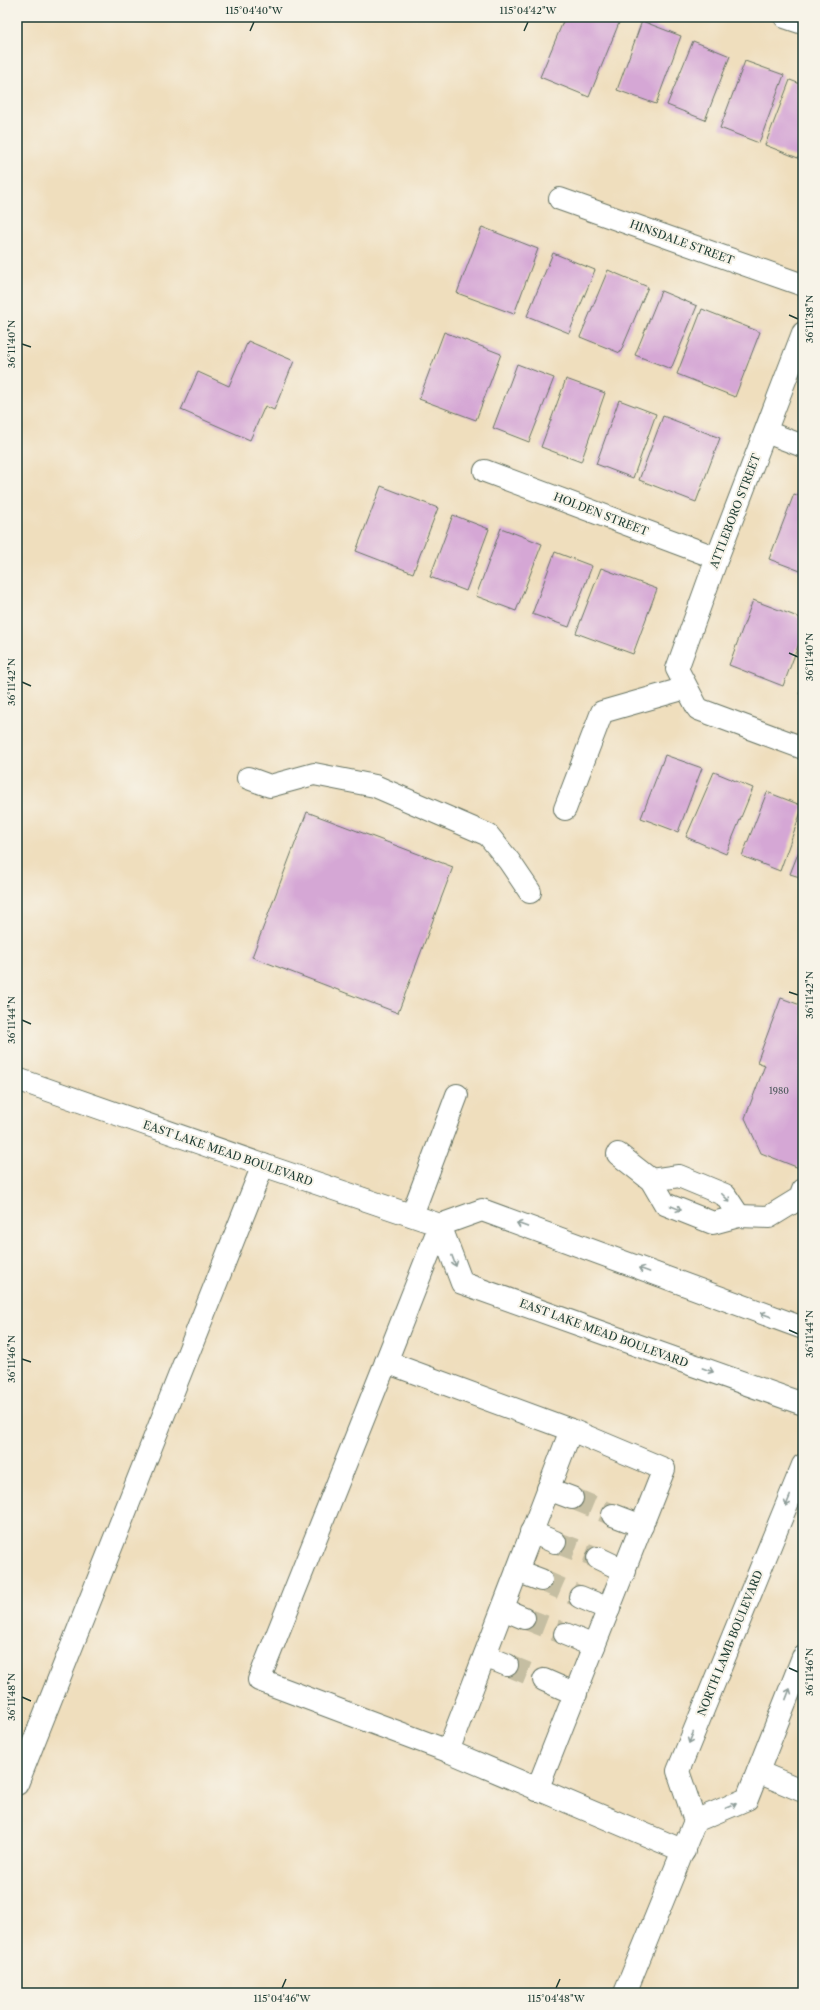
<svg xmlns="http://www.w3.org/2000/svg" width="820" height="2010" font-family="'Libre Caslon Text',serif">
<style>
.building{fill:#d5a7d5}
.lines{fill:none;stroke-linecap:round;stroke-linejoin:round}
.minor-tunnel{stroke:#c5bea2;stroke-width:22;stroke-dasharray:22 11;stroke-linecap:butt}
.minor-casing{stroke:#687564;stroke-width:24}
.major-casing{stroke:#687564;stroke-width:24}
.minor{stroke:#fff;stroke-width:22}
.major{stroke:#fff;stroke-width:22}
.oneway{stroke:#8f9e9a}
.ticks{fill:none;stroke:#1f3d34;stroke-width:1.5}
.labels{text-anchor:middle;stroke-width:4;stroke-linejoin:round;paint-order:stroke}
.number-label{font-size:9px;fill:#4c585c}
.street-label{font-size:11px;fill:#1f3d34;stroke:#f7f3e8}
.neatline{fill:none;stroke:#1f3d34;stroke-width:1.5}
.ticks-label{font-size:10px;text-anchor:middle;fill:#1f3d34}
</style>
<rect width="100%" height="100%" fill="#f7f3e8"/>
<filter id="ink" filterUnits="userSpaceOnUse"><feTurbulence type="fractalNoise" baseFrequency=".025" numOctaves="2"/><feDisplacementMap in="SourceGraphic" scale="8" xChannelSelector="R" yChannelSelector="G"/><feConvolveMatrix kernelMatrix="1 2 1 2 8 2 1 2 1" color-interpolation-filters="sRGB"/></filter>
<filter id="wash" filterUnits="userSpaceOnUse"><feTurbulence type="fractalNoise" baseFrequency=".012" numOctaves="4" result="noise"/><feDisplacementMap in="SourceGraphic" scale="16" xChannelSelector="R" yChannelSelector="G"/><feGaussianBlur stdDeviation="0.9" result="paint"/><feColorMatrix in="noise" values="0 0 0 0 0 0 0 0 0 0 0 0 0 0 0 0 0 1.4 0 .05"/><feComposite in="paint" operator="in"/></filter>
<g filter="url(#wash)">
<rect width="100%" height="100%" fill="#efdebd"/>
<g id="blocks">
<g class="building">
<polygon points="565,17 621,18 589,97 540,77"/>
<polygon points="642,21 681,36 656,104 617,90"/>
<polygon points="693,41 730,56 705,120 667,105"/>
<polygon points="745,61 784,75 759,143 720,128"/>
<polygon points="790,80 803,85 803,160 765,145"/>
<polygon points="482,227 538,249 514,314 457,293"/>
<polygon points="553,253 595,270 569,333 527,316"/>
<polygon points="608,270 648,287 620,353 580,337"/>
<polygon points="661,291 697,306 671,369 635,355"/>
<polygon points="702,309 760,332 735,397 677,374"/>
<polygon points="444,332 501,354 476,420 419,399"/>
<polygon points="248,341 294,361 274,410 265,406 250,440 181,410 198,372 229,386"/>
<polygon points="517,364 554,378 529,442 493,428"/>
<polygon points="566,379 605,393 581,462 541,447"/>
<polygon points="619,400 656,414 633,478 596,464"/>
<polygon points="663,416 720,438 696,502 639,480"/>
<polygon points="381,486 438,508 413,573 356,551"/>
<polygon points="794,494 803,497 803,572 769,559"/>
<polygon points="453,515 489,529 466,591 430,577"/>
<polygon points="501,528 542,544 516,611 476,596"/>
<polygon points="555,552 592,566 569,627 532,614"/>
<polygon points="601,568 657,589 633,654 576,633"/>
<polygon points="753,600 803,619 803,633 783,686 729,665"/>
<polygon points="803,685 803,695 799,694"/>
<polygon points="665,755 702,768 678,832 641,818"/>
<polygon points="714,772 753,788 726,854 686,837"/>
<polygon points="767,792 803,806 780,871 742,856"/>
<polygon points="307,812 453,867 398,1013 252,957"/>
<polygon points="803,841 803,878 790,874"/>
<polygon points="781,998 803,1006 803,1157 799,1168 761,1153 745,1118 765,1065 757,1062"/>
</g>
</g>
</g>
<g filter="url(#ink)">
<use href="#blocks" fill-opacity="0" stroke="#687564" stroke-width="1"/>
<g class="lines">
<g class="minor-tunnel">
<polyline points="572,1498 613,1515"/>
<polyline points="555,1542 598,1558"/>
<polyline points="541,1580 580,1597"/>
<polyline points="524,1618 565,1634"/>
<polyline points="507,1665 544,1680"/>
</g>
<defs>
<g id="minor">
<polyline points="785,17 803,23"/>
<polyline points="560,199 803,285"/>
<polyline points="803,333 717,558 677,669 698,709 803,748"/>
<polyline points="766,432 803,446"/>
<polyline points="485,471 717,558"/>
<polyline points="248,778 270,786 314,774 375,786 488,835 509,861 530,892"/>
<polyline points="565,809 602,712 686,688"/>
<polyline points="618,1154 651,1180 665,1204 713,1223 739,1216 769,1217 800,1198 803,1190"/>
<polyline points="651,1180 679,1176 725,1195 739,1216"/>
<polyline points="412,1215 457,1095"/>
<polyline points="386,1362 440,1225"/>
<polyline points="548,1489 572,1498"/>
<polyline points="613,1515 642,1526"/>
<polyline points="531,1532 555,1542"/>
<polyline points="598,1558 625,1571"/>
<polyline points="517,1571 541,1580"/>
<polyline points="580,1597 609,1609"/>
<polyline points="503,1609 524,1618"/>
<polyline points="565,1634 594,1646"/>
<polyline points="485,1656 507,1665"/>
<polyline points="544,1680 576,1694"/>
<polyline points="448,1751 571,1430"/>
<polyline points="758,1772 803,1791"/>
<polyline points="17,1784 263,1165"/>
<polyline points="537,1790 664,1469 571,1430 386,1362 259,1680 448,1751 684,1851"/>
</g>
<g id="major">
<polyline points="17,1079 263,1165 440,1225 482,1210 803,1328"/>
<polyline points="440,1225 462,1283 803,1404"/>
<polyline points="695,1821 747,1799 803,1657"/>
<polyline points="625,1993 695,1821 678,1771 803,1465"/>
</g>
</defs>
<use href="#minor" class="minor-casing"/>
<use href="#major" class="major-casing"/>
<use href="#minor" class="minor"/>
<use href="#major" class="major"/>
</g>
<defs><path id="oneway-shaft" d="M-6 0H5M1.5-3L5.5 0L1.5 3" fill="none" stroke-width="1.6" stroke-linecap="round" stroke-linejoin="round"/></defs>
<g class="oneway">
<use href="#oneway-shaft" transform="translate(726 1198) rotate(46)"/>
<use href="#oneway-shaft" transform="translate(676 1208) rotate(22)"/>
<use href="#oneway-shaft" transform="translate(522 1225) rotate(-160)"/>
<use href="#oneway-shaft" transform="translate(454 1261) rotate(69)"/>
<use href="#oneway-shaft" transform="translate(644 1270) rotate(-160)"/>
<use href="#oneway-shaft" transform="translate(766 1315) rotate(-160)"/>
<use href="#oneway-shaft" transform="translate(708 1370) rotate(20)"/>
<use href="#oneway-shaft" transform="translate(788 1501) rotate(112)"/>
<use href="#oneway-shaft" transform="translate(788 1694) rotate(-69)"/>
<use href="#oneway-shaft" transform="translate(691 1738) rotate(112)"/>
<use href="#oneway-shaft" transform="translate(731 1806) rotate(-23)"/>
</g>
</g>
<path class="ticks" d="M250,31L254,22M524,31L528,22M789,315L798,319M22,344L31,347M789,653L798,657M22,682L31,686M789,992L798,995M22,1020L31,1024M789,1330L798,1334M22,1359L31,1362M789,1668L798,1672M22,1697L31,1701M282,1988L286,1979M556,1988L560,1979"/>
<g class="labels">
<g class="number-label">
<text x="779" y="1094">1980</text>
</g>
<g class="street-label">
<text transform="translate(682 242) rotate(20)" y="4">HINSDALE STREET</text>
<text transform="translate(735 511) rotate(-69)" y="4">ATTLEBORO STREET</text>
<text transform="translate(601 514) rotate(21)" y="4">HOLDEN STREET</text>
<text transform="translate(228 1153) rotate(19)" y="4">EAST LAKE MEAD BOULEVARD</text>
<text transform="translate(604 1333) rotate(20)" y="4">EAST LAKE MEAD BOULEVARD</text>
<text transform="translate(730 1643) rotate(-68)" y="4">NORTH LAMB BOULEVARD</text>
</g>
</g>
<rect width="820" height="2010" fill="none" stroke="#f7f3e8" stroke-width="44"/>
<rect x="22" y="22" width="776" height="1966" class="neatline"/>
<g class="ticks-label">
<text x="254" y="14">115°04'40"W</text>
<text x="528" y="14">115°04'42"W</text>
<text transform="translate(809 319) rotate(-90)" y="4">36°11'38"N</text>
<text transform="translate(11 344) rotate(-90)" y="4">36°11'40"N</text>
<text transform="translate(809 657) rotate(-90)" y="4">36°11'40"N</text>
<text transform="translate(11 682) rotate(-90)" y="4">36°11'42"N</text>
<text transform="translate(809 995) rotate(-90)" y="4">36°11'42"N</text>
<text transform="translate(11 1020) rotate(-90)" y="4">36°11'44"N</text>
<text transform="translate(809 1334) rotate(-90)" y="4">36°11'44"N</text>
<text transform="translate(11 1359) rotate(-90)" y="4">36°11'46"N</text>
<text transform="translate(809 1672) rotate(-90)" y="4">36°11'46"N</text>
<text transform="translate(11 1697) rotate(-90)" y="4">36°11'48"N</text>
<text x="282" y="2002">115°04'46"W</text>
<text x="556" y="2002">115°04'48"W</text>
</g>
</svg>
